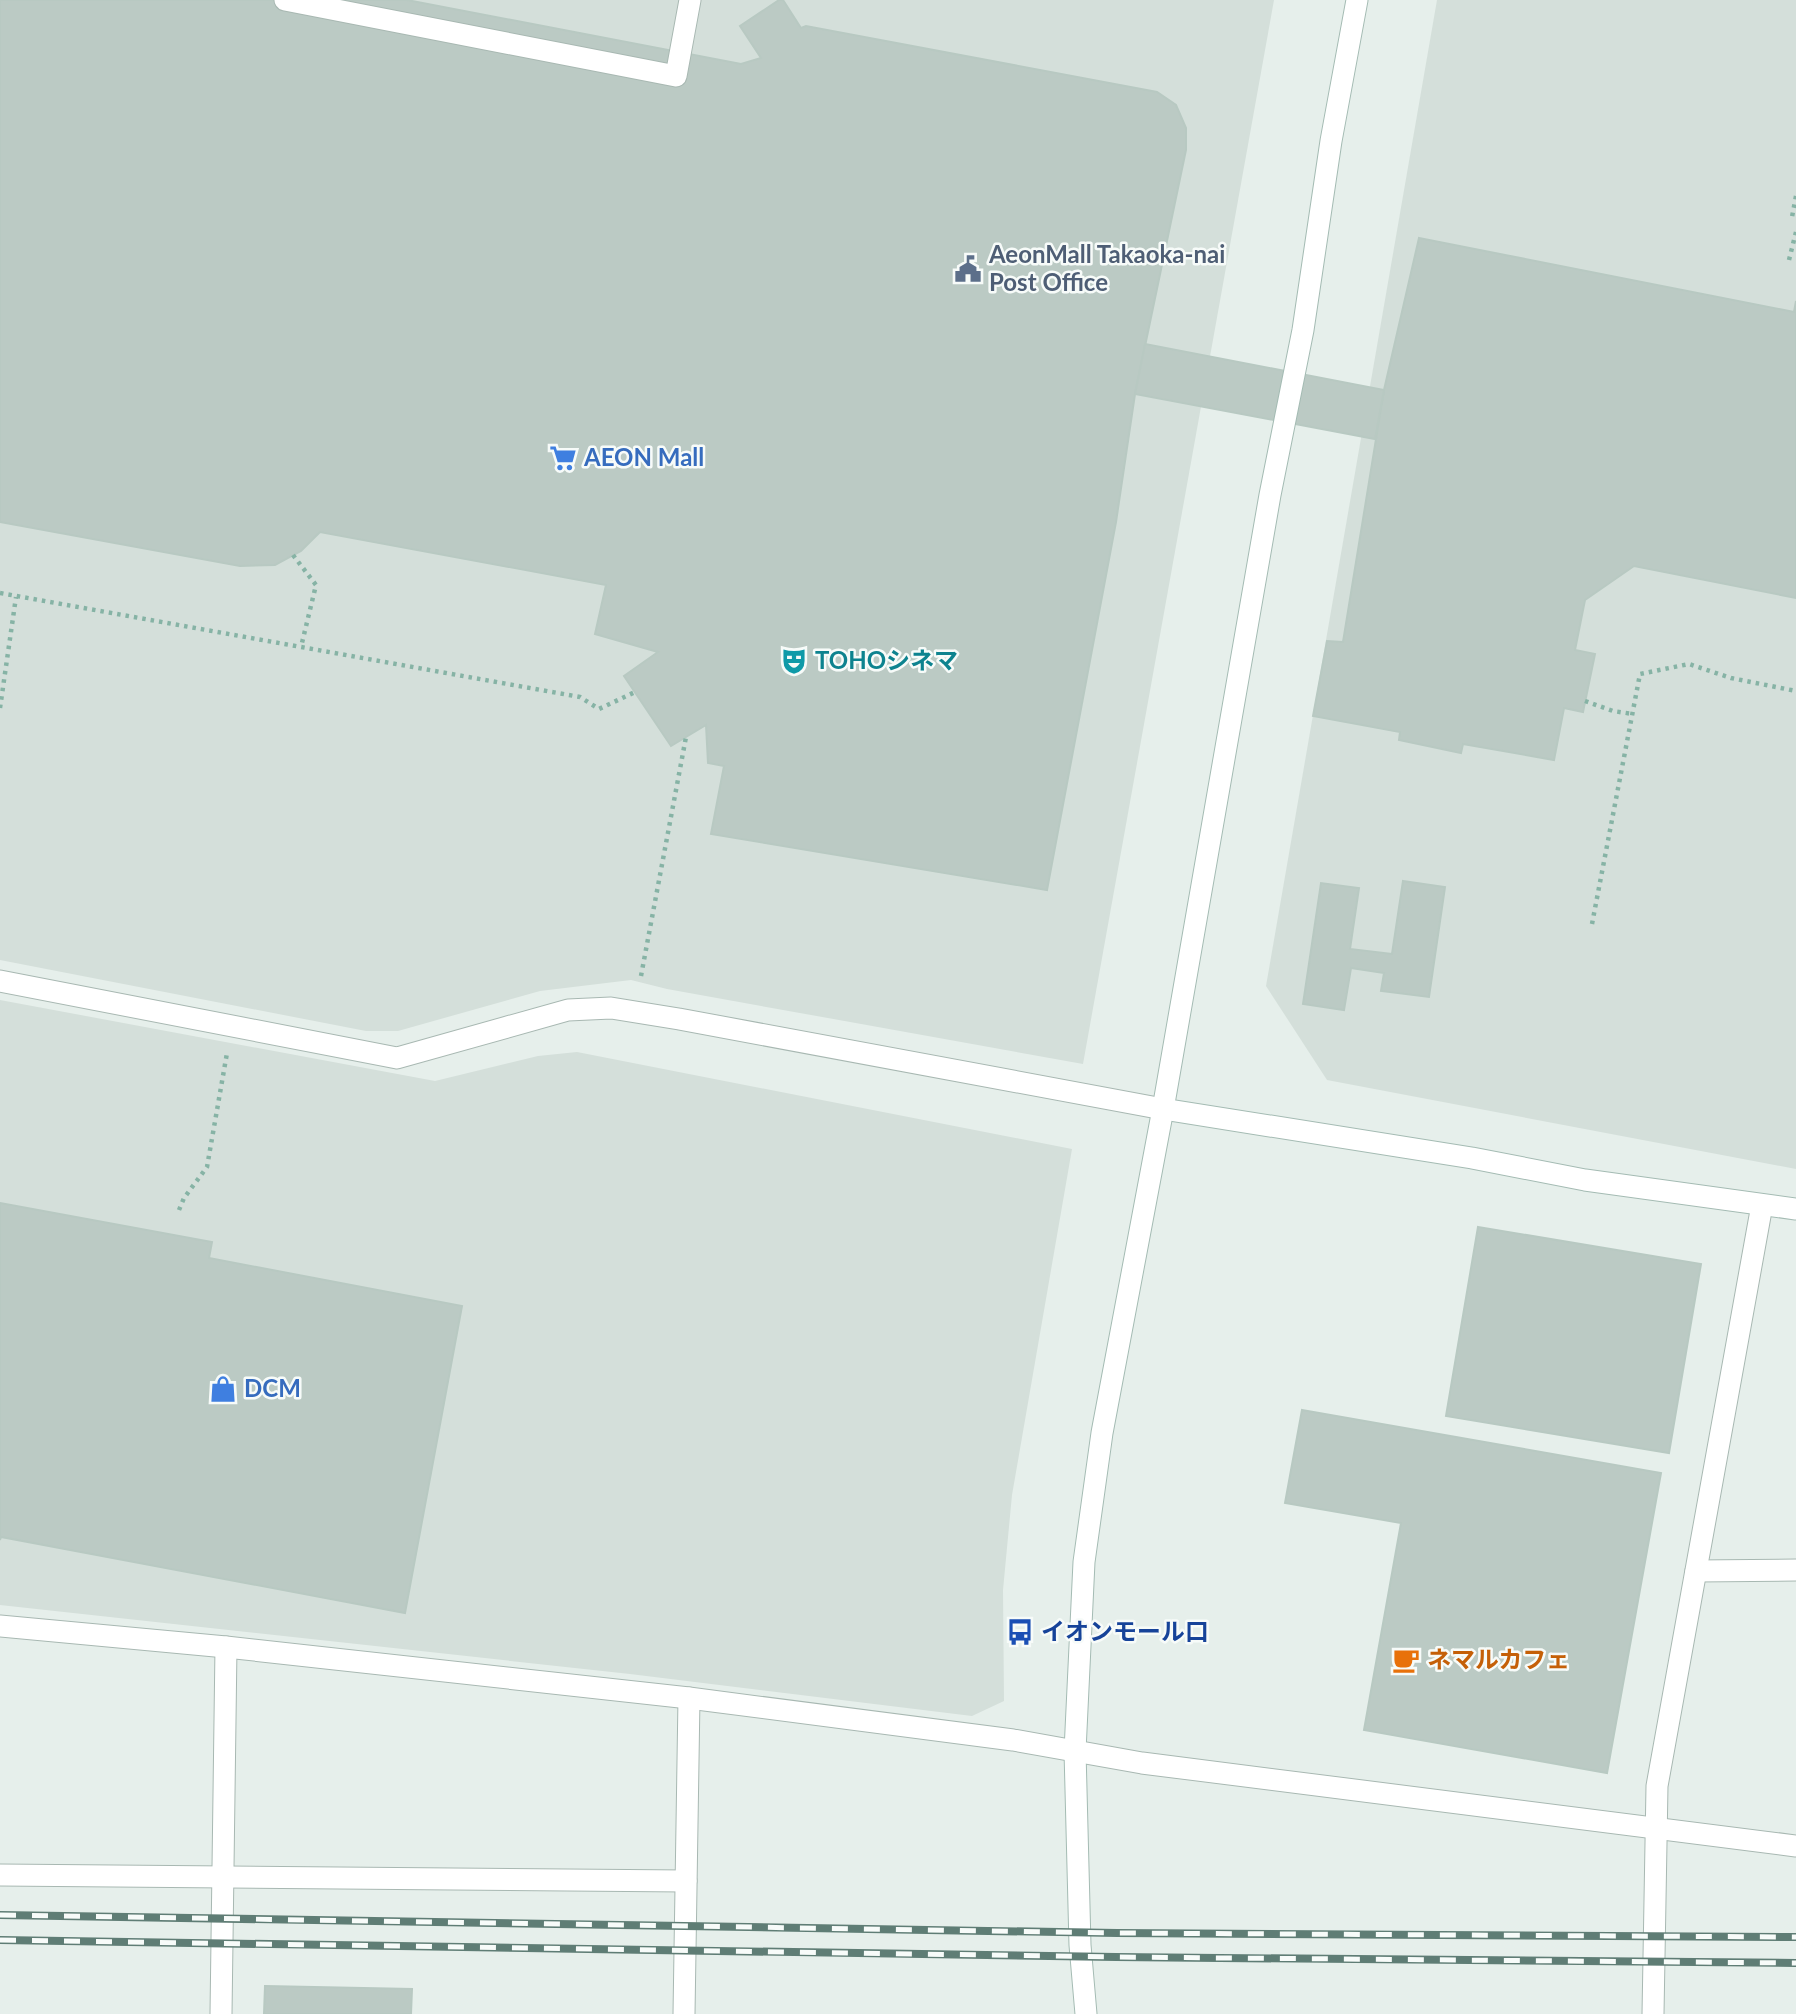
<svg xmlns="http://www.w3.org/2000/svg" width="1796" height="2014" font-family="Lato,'Noto Sans JP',sans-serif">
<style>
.built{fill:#d4dfda}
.building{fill:#bbcac4;stroke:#b8c9c2;stroke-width:2}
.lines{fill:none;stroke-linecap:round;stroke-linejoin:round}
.lane-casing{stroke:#a8b8b2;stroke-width:23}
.street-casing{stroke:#a8b8b2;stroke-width:23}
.secondary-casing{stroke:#a4bbb3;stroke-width:23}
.path{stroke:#86b3a5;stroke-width:4.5;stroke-dasharray:3.5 5;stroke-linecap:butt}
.lane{stroke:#fff;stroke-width:21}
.street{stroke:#fff;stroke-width:21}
.secondary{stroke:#fff;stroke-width:21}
.rail-casing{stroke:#5f7d75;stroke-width:8}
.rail{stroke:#f7fbf9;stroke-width:5;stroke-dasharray:16;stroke-linecap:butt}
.labels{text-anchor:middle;stroke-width:5;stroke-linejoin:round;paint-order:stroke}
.service-label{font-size:24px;font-weight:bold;fill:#4e5e75;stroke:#f7fbf9;text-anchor:start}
.shop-label{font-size:24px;font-weight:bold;fill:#366cbe;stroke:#f7fbf9;text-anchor:start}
.culture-label{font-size:24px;font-weight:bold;fill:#0d838f;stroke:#f7fbf9;text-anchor:start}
.transit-label{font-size:24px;font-weight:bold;fill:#164399;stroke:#f7fbf9;text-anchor:start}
.food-label{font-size:24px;font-weight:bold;fill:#c56008;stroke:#f7fbf9;text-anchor:start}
</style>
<rect width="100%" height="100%" fill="#e6efeb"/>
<g class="built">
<polygon points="0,0 1274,0 1083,1064 667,989 631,980 540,991 398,1031 366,1031 0,960"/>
<polygon points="1437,0 1796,0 1796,1169 1327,1080 1266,986"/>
<polygon points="0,1000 435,1081 538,1056 577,1052 1072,1149 1012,1495 1003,1590 1004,1701 972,1716 630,1674 0,1605"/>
</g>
<g class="building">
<polygon points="0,0 407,0 741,64 761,58 740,26 779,0 783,0 801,28 806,26 1157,92 1176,105 1186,128 1186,150 1135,394 1116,522 1047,890 711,834 724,766 708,763 706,725 671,746 624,676 658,652 595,634 606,585 320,532 301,551 275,565 240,566 0,522"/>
<polygon points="1419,238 1794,312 1796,301 1796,598 1634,566 1585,600 1575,650 1595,654 1583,712 1564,708 1554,760 1463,744 1461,753 1399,740 1400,732 1313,716 1327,641 1343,642 1384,390"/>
<polygon points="1145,344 1384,390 1375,439 1135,394"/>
<polygon points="1403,881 1445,887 1429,997 1381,991 1384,973 1351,968 1344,1010 1303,1004 1321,883 1359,888 1350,949 1392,954"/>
<polygon points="0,1203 212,1242 209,1258 462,1306 405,1613 1,1537 0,1540"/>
<polygon points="1478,1227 1701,1264 1669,1453 1446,1416"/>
<polygon points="1302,1410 1661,1473 1607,1773 1364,1730 1401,1523 1285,1503"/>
<polygon points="265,1986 412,1989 411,2014 264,2014"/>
</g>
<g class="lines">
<defs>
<g id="lane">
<polyline points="285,0 676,76 690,0"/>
<polyline points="0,981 397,1058 568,1010 611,1008 679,1019 1163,1109"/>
</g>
<g id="street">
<polyline points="1696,1571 1796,1570"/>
<polyline points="0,1626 226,1647 689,1698 1013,1740 1142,1763 1796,1846"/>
<polyline points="0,1875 686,1881"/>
<polyline points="221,2014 226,1647"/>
<polyline points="684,2014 689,1698"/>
<polyline points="1653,2014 1657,1786 1762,1205"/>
</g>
<g id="secondary">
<polyline points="1163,1109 1472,1158 1585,1180 1796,1209"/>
<polyline points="1086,2014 1080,1945 1075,1751 1084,1562 1102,1433 1163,1109 1270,495 1303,330 1331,141 1357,0"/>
</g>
</defs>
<use href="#lane" class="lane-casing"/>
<use href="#street" class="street-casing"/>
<use href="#secondary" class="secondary-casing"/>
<g class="path">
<polyline points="1796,196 1792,217 1796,217"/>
<polyline points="1789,260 1796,232"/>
<polyline points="293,555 316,585 301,647"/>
<polyline points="0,593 580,697 599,709 635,692"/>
<polyline points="1585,701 1613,711 1633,714"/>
<polyline points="0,708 16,597"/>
<polyline points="1592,924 1640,674 1689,664 1731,678 1796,691"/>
<polyline points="641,976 686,737"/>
<polyline points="179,1210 184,1198 207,1167 227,1053"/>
</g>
<use href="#lane" class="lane"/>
<use href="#street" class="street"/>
<use href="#secondary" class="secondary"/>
<defs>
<g id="rail">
<polyline points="0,1915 1117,1933 1796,1937"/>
<polyline points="0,1940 1116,1957 1796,1963"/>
</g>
</defs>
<use href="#rail" class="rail-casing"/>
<use href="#rail" class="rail"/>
</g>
<defs>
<symbol id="civic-bare" viewBox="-9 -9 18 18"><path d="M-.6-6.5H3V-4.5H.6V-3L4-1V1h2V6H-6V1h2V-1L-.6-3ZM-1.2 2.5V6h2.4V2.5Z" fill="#5c6f8a" stroke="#f7fbf9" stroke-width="2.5" paint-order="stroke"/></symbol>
<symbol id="supermarket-bare" viewBox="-9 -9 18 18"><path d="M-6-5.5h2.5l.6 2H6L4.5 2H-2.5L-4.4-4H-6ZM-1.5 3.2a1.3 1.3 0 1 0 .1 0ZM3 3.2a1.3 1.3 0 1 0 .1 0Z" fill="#3f7fe0" stroke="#f7fbf9" stroke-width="2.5" paint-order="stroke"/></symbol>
<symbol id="theatre-bare" viewBox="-9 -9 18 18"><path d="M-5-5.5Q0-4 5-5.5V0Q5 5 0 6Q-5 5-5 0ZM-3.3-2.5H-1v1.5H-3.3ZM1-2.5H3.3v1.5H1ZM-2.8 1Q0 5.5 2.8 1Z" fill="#0f9aa8" stroke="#f7fbf9" stroke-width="2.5" paint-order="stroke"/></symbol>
<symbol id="shop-bare" viewBox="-9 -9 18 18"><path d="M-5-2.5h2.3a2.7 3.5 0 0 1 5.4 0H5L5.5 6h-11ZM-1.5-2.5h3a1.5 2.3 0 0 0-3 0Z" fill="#3f7fe0" stroke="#f7fbf9" stroke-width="2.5" paint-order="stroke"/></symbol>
<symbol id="bus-bare" viewBox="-9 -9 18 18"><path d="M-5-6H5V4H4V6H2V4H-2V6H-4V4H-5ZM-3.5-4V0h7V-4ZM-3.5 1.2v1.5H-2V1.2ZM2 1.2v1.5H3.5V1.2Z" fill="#1a4fb4" stroke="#f7fbf9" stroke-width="2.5" paint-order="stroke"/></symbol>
<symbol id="cafe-bare" viewBox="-9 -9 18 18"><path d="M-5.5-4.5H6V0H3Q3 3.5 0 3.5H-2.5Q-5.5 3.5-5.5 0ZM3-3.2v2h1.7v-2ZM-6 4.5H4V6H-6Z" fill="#e8710a" stroke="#f7fbf9" stroke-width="2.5" paint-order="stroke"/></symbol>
</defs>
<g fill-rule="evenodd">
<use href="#civic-bare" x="949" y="250" width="38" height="38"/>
<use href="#supermarket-bare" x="544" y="439" width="38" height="38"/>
<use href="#theatre-bare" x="775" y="642" width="38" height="38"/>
<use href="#shop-bare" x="204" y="1370" width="38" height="38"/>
<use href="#bus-bare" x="1001" y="1613" width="38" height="38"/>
<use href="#cafe-bare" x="1387" y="1641" width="38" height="38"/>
</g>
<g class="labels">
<g class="service-label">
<text x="989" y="263">AeonMall Takaoka-nai<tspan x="989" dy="28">Post Office</tspan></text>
</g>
<g class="shop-label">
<text x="584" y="466">AEON Mall</text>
<text x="244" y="1397">DCM</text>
</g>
<g class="culture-label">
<text x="815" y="669">TOHOシネマ</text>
</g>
<g class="transit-label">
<text x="1041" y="1640">イオンモール口</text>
</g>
<g class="food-label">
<text x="1427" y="1668">ネマルカフェ</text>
</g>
</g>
</svg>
